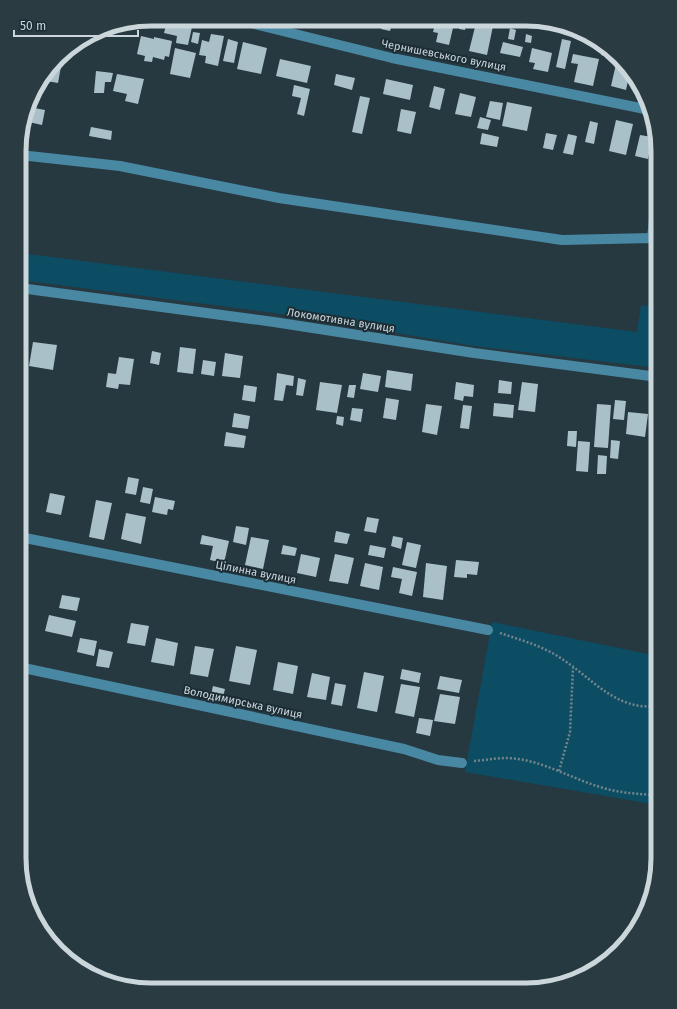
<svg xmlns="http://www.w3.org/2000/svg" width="677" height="1009" font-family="'Fira Sans',sans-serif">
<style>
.green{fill:#0c4d64}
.building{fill:#aac0c9}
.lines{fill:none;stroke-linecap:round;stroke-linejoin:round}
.path{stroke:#76858b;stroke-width:2.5;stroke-dasharray:2 2;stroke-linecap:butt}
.minor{stroke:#4888a3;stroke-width:10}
.labels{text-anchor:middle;stroke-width:4;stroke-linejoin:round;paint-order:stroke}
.street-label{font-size:11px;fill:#cbd6db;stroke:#1c2d35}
.rim{fill:none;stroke:#cbd6db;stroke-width:5}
</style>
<rect width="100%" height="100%" fill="#263840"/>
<g class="green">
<polygon points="20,253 637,332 641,305 658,308 658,368 474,346 275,313 20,280"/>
<polygon points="492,622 658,656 658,805 465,772"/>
</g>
<g class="building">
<polygon points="383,20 399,20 399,23 393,21 390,31 381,29"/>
<polygon points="445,20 458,20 457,25 444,22"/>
<polygon points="461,20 467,20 465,30 459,29"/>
<polygon points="167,21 192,27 188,45 176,43 177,36 164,33"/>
<polygon points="476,23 493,26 487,55 469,51"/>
<polygon points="435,24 453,28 449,45 436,42 438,33 433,32"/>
<polygon points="510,28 516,30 514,40 508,39"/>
<polygon points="193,32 200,33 198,44 191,42"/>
<polygon points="211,34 224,36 218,66 205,63 206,56 199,55 202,40 209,42"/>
<polygon points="526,34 532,36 531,43 525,42"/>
<polygon points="141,36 154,39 154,37 172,41 169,57 165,56 164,60 153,57 152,62 144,61 145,56 137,54"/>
<polygon points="228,39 238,42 234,63 223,61"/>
<polygon points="562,39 571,41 565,69 556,67"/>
<polygon points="243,42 267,48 261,74 237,69"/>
<polygon points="503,42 523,47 520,57 500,53"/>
<polygon points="603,45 606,46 616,59 601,55"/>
<polygon points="175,48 196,53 190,78 170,74"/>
<polygon points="532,48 552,53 548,72 533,69 535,63 529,62"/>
<polygon points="573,54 599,59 593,86 574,82 578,64 571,63"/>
<polygon points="280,59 311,66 307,83 276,76"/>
<polygon points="58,60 62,61 58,83 41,80"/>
<polygon points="616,64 621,65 629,76 626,90 611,86"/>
<polygon points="96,71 113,73 111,82 105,82 104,93 94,93"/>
<polygon points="117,74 144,79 138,104 125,101 127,94 113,91"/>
<polygon points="336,74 355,78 352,90 334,85"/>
<polygon points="386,79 413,85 410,100 383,94"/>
<polygon points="294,85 310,89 304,116 297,114 301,98 292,96"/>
<polygon points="434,86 445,89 440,110 429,107"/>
<polygon points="460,93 476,97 471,117 455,114"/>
<polygon points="360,96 370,98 362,134 352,132"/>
<polygon points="490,101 503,103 500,120 486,117"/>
<polygon points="507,102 532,107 527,131 502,126"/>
<polygon points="29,107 45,110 42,125 24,121"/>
<polygon points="401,109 416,112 411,134 397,131"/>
<polygon points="480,117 491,120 488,130 477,128"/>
<polygon points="616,120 633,124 626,155 609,151"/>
<polygon points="590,121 598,123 594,144 585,142"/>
<polygon points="91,127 112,131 111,140 89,136"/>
<polygon points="482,133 499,137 497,147 480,144"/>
<polygon points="546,133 557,135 553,150 543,148"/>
<polygon points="568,134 577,136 573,155 563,153"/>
<polygon points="640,135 652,137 648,159 635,156"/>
<polygon points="20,325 28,326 25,346 20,345"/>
<polygon points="33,342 57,345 53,370 29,366"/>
<polygon points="180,347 196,349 193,374 177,372"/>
<polygon points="152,351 161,353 159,365 150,363"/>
<polygon points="225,353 243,356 240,378 222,376"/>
<polygon points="119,357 134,359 130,385 119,384 118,389 106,387 108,373 116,374"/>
<polygon points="203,360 216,362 214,376 201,374"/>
<polygon points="387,370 413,374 411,391 385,387"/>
<polygon points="277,373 294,376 293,386 286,385 283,401 274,400"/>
<polygon points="363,373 381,376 378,392 360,389"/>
<polygon points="298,378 306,380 303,396 296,395"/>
<polygon points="499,380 512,382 511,394 498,393"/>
<polygon points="320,382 342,385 337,413 316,410"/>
<polygon points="456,382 474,385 473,397 464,396 463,401 454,399"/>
<polygon points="522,382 538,384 535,412 518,410"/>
<polygon points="244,385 257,387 255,402 242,400"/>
<polygon points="349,385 356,385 354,398 347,397"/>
<polygon points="386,398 399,400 396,420 383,418"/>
<polygon points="615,400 626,401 624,420 613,419"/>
<polygon points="494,403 514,405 513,418 493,416"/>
<polygon points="426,404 442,406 437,435 422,432"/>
<polygon points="597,404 611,405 608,448 594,447"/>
<polygon points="463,405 472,406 469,429 460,428"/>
<polygon points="352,408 363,409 361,422 350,420"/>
<polygon points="628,412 648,414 645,437 626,434"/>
<polygon points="234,413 250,416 248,429 232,427"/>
<polygon points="337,416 344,417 343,426 336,424"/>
<polygon points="568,431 577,431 576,447 567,446"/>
<polygon points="226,432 246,436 244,448 224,446"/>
<polygon points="611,440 620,441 618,459 610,458"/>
<polygon points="578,441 590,442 588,472 576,471"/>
<polygon points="656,452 658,452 658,472 654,471"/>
<polygon points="598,455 607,456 606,474 597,474"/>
<polygon points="128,477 139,479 136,495 125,493"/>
<polygon points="143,487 153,489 150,504 140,502"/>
<polygon points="50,493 65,496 61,515 46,512"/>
<polygon points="155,497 175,501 173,510 168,509 167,515 152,512"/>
<polygon points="96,500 112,503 104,540 89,537"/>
<polygon points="126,513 146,517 141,544 121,539"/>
<polygon points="367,517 379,519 376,533 364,531"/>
<polygon points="236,526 249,528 246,545 233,542"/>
<polygon points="336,531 350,534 347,544 334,542"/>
<polygon points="202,535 229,541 224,563 210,560 213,546 200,544"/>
<polygon points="393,536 403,538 401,549 391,546"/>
<polygon points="251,537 269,540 263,569 245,565"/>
<polygon points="407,542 421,545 416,568 402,565"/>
<polygon points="283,545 297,548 295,556 281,554"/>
<polygon points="370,545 386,548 384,558 368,555"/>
<polygon points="301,554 320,558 316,577 297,573"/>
<polygon points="335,554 354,558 348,584 329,581"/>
<polygon points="456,560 479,562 477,575 467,574 467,578 454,577"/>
<polygon points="365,563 383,567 379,590 360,586"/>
<polygon points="426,563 447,566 443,600 423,597"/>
<polygon points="393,567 417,572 412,596 399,593 402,579 391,577"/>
<polygon points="62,595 80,598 77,611 59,608"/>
<polygon points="49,615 76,621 72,637 45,631"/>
<polygon points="131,623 149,626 145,646 127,643"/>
<polygon points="80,638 97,641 94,656 77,652"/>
<polygon points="156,638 178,643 174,666 151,662"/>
<polygon points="195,646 214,649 208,677 190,674"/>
<polygon points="236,646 257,650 250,685 229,681"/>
<polygon points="99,649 113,652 109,668 96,666"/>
<polygon points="278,662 298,666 293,694 273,690"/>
<polygon points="402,669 421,673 419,683 400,679"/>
<polygon points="364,672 384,676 377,712 357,708"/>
<polygon points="312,673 330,677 326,700 307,697"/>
<polygon points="440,676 462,680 459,693 437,689"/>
<polygon points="335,683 346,685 342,706 331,704"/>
<polygon points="401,684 420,687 414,717 395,713"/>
<polygon points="213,686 225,689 223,697 211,695"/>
<polygon points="440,694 460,697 455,724 434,721"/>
<polygon points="419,718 433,720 430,736 416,733"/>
</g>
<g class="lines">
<g class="path">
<path d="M500,633C521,640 543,646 562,659C593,679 616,711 658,706"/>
<path d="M474,761C485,760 496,758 507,758C540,759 568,777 597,786C617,793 637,794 658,795"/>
<polyline points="559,771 570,732 573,668"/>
</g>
<g class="minor">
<polyline points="234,19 392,58 650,110"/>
<polyline points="20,155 120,166 279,198 562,240 652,238 658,240"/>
<polyline points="652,238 658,181"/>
<polyline points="20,288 274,322 474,353 658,377"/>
<polyline points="20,537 488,630"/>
<polyline points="19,667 404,749 438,760 462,763"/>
</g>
</g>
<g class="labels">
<g class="street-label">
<text transform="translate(444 55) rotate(11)" y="4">Чернишевського вулиця</text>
<text transform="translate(341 320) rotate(9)" y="4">Локомотивна вулиця</text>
<text transform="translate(256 572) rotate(11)" y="4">Цілинна вулиця</text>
<text transform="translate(243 702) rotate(12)" y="4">Володимирська вулиця</text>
</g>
</g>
<path d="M0 0H677V1009H0ZM151 26H526A125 125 0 0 1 651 151V858A125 125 0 0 1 526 983H151A125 125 0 0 1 26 858V151A125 125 0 0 1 151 26Z" fill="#2a3b42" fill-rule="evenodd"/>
<path class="rim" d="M151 26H526A125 125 0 0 1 651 151V858A125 125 0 0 1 526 983H151A125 125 0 0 1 26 858V151A125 125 0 0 1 151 26Z"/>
<path d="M14 30v6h124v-6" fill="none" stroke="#cbd6db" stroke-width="2"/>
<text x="20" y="30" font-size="12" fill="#cbd6db" stroke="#1c2d35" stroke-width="3" paint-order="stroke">50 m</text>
</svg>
